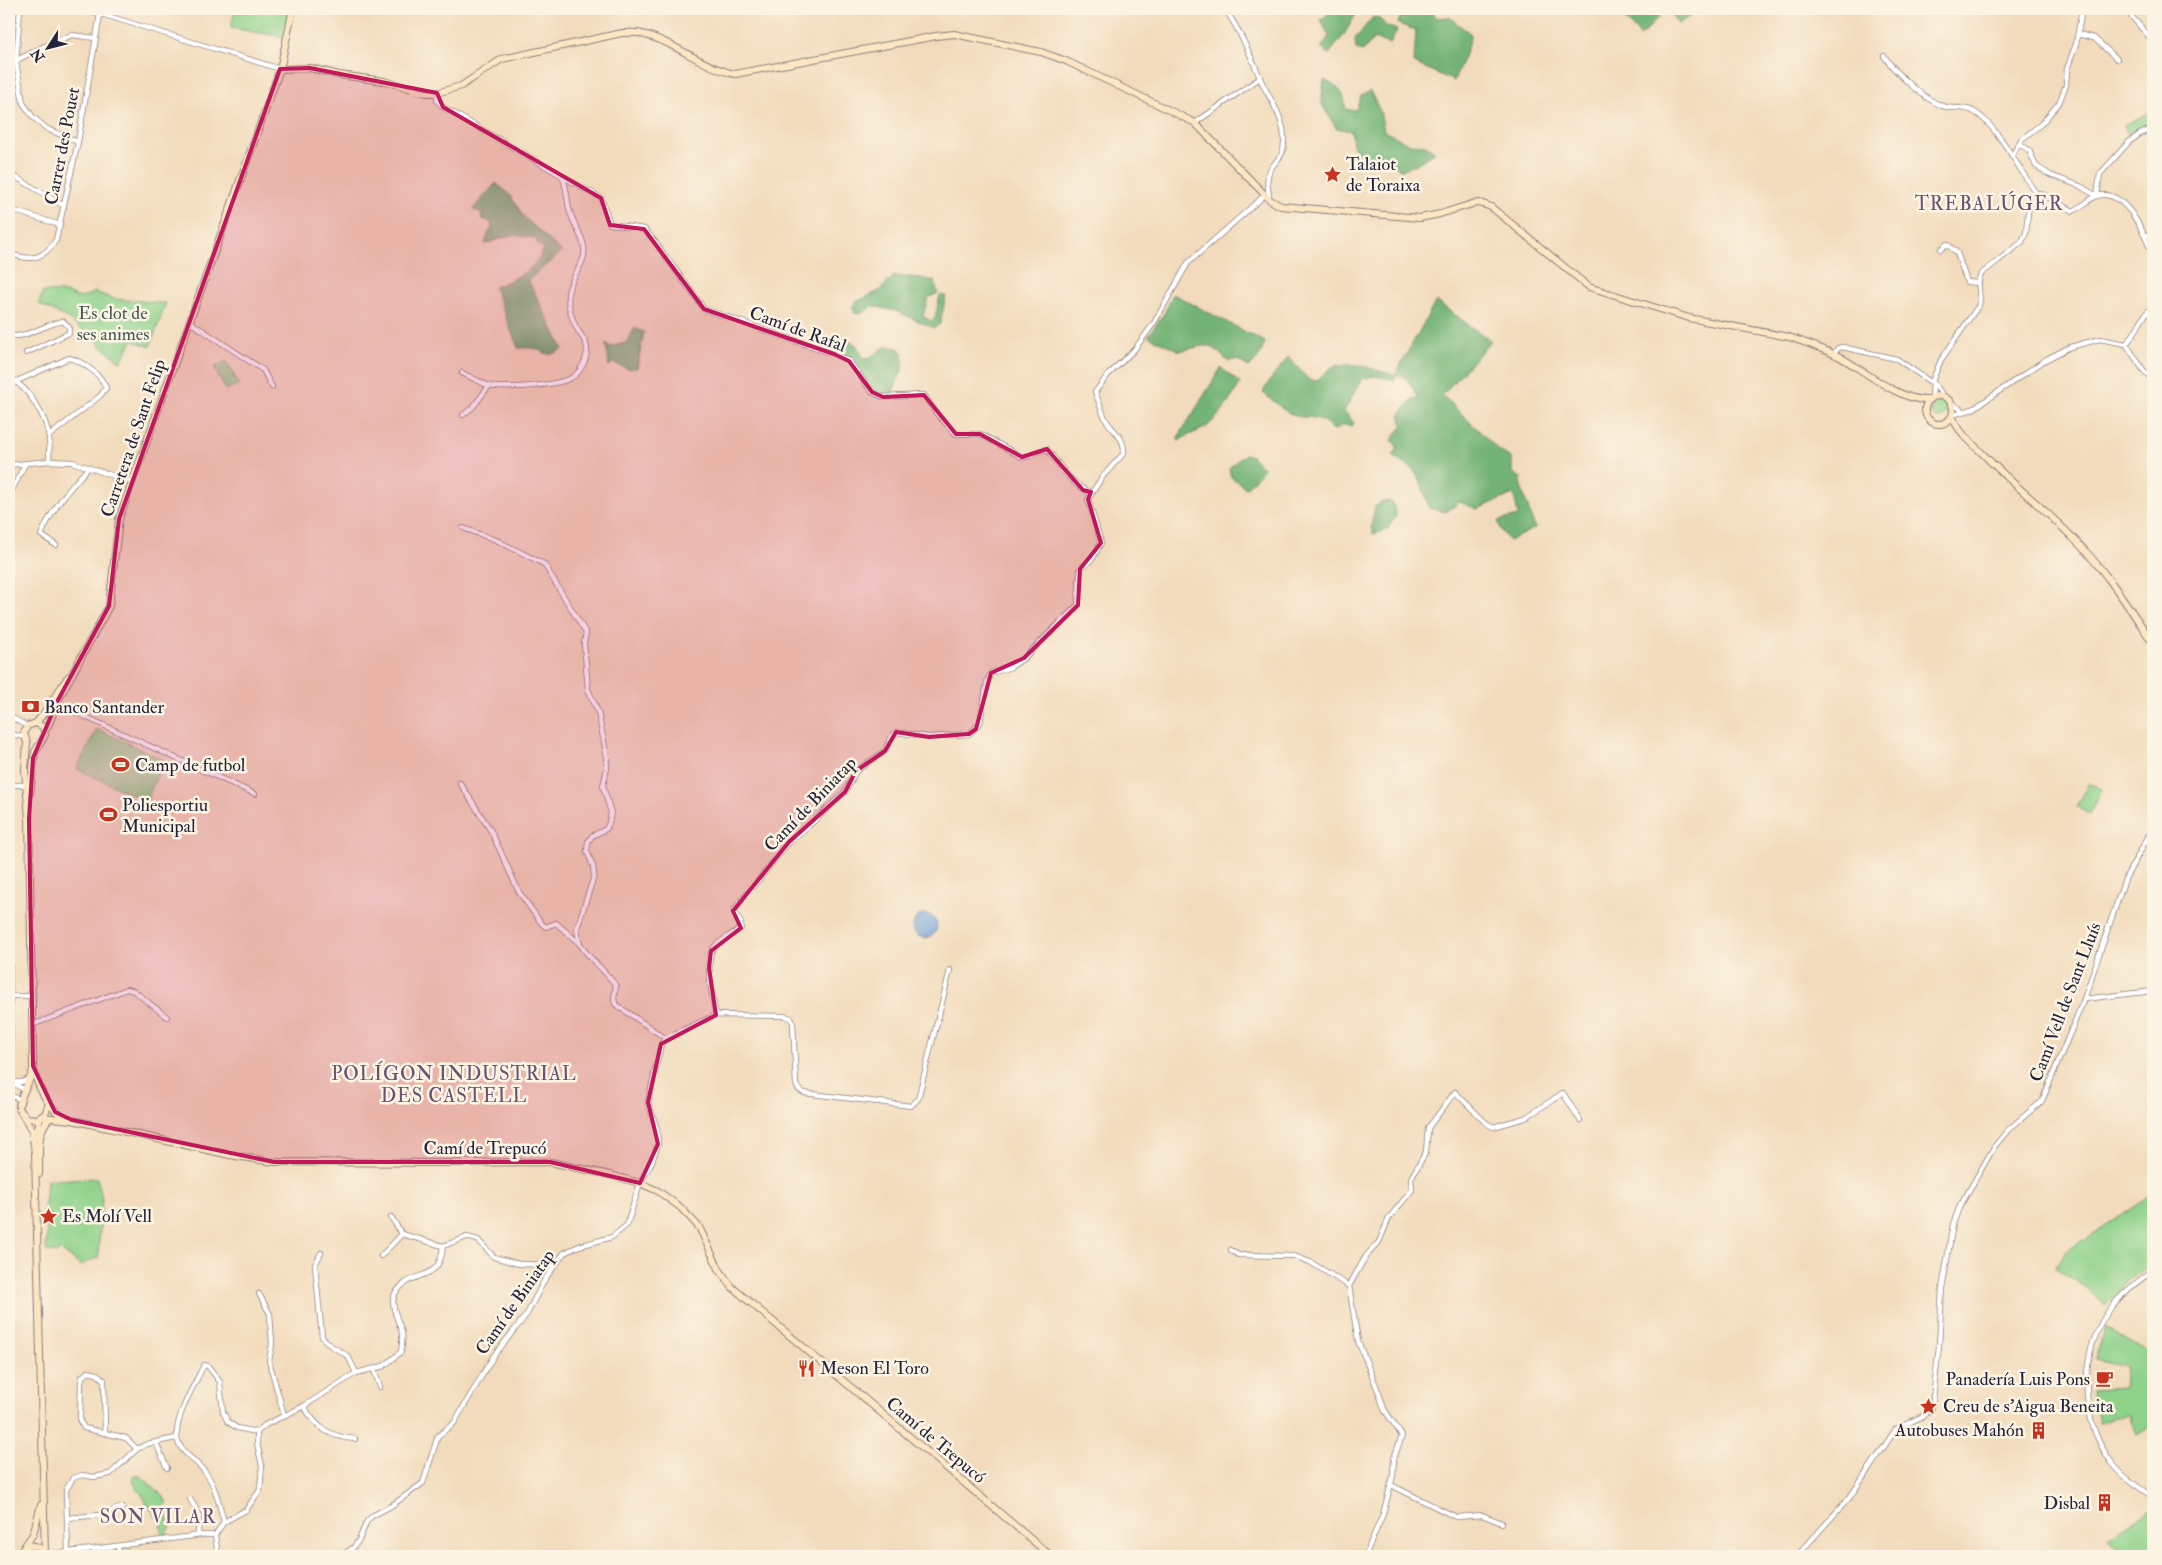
<svg xmlns="http://www.w3.org/2000/svg" width="2162" height="1565" font-family="'IM FELL Double Pica',serif">
<style>
.green{fill:#8fd28a;stroke:#587a62}
.forest{fill:#73b476;stroke:#4a6b58}
.water{fill:#6c9ed7;stroke:#476089}
.lines{fill:none;stroke-linecap:round;stroke-linejoin:round}
.street-casing{stroke:#8a7e7c;stroke-width:6}
.secondary-casing{stroke:#8a7e7c;stroke-width:8}
.street{stroke:#fff;stroke-width:4.5}
.secondary{stroke:#fce6c4;stroke-width:6}
.marked{fill:#c2185b;fill-opacity:0.2;stroke:#c2185b;stroke-width:4;stroke-linejoin:round}
.labels{text-anchor:middle;stroke-width:5;stroke-linejoin:round;paint-order:stroke}
.street-label{font-size:18px;fill:#22223b;stroke:#fcf5e5}
.poi-label{font-size:18px;fill:#22223b;stroke:#fcf5e5;text-anchor:start}
.park-label{font-size:18px;fill:#435753;stroke:#fcf5e5}
.neighbourhood-label{font-size:19px;letter-spacing:1px;fill:#675272;stroke:#fcf5e5}
</style>
<rect width="100%" height="100%" fill="#fcf5e5"/>
<filter id="ink" filterUnits="userSpaceOnUse"><feTurbulence type="fractalNoise" baseFrequency=".02" numOctaves="2"/><feDisplacementMap in="SourceGraphic" scale="10" xChannelSelector="R" yChannelSelector="G"/><feConvolveMatrix kernelMatrix="1 2 1 2 8 2 1 2 1" color-interpolation-filters="sRGB"/></filter>
<filter id="wash" filterUnits="userSpaceOnUse"><feTurbulence type="fractalNoise" baseFrequency=".0096" numOctaves="4" result="noise"/><feDisplacementMap in="SourceGraphic" scale="20" xChannelSelector="R" yChannelSelector="G"/><feGaussianBlur stdDeviation="1.12" result="paint"/><feColorMatrix in="noise" values="0 0 0 0 0 0 0 0 0 0 0 0 0 0 0 0 0 1.4 0 .05"/><feComposite in="paint" operator="in"/></filter>
<g filter="url(#wash)">
<rect width="100%" height="100%" fill="#f2dbbc"/>
<g class="green">
<polygon points="235,9 290,9 284,37 231,28"/>
<polygon points="2149,113 2153,125 2129,136 2124,125"/>
<polygon points="43,292 62,292 81,298 95,292 114,299 166,303 150,347 132,340 121,362 69,319 39,304"/>
<polygon points="226,361 239,384 226,390 214,368"/>
<circle cx="1939" cy="410" r="8"/>
<polygon points="97,729 164,760 146,801 77,769"/>
<polygon points="2089,783 2102,789 2089,814 2077,807"/>
<polygon points="97,1178 102,1198 98,1258 88,1261 81,1266 61,1250 57,1253 46,1251 47,1223 44,1214 47,1180"/>
<polygon points="2153,1194 2153,1263 2127,1281 2106,1305 2075,1279 2055,1268 2065,1252"/>
<polygon points="2106,1327 2153,1355 2153,1424 2137,1434 2128,1414 2098,1423 2092,1391 2124,1389 2126,1366 2095,1359"/>
<path d="M134,1476H141C150,1486 162,1491 167,1503L163,1509L171,1527L167,1530V1536L163,1535L160,1523L132,1480Z"/>
<polygon points="2153,1508 2153,1556 2125,1556 2109,1538"/>
</g>
<g class="forest">
<polygon points="1333,9 1359,9 1344,35 1329,54 1321,48 1329,36 1321,20"/>
<polygon points="1403,9 1430,9 1436,18 1449,17 1471,34 1465,54 1454,81 1414,63 1416,30 1398,24"/>
<polygon points="1625,9 1666,9 1641,36 1620,14"/>
<polygon points="1667,9 1702,9 1678,24"/>
<polygon points="1373,17 1379,18 1386,26 1397,30 1390,44 1374,38 1363,51 1356,49 1355,39"/>
<path d="M1324,80C1338,87 1346,92 1345,109L1356,110L1361,96L1370,91L1380,111L1384,131L1410,144L1426,145L1435,152L1418,163L1402,170L1387,162H1365L1353,145L1351,131L1336,128L1321,103Z"/>
<path d="M496,183L510,195L524,217L562,252L528,280L563,349C545,358 551,354 536,349C531,347 523,348 518,348L494,287C515,279 535,271 544,248L537,244L536,238L511,235L485,244L488,234L492,228L491,222L482,219L481,213L473,209Z"/>
<polygon points="894,276 920,278 934,281 938,293 928,298 923,316 931,321 935,318 940,295 946,296 940,324 934,328 896,311 873,306 860,314 855,313 852,307 856,302 879,291"/>
<path d="M1173,294L1265,342C1262,352 1257,362 1249,367L1237,360L1228,361L1211,346H1202L1180,351L1148,336L1165,312Z"/>
<path d="M1436,301L1491,341L1442,395L1500,451L1512,459V473L1521,478V487L1535,528L1509,541L1501,530L1498,521L1518,516L1514,494L1477,509L1460,502L1446,512L1429,508C1425,496 1421,475 1410,467C1404,463 1399,461 1393,456L1398,448L1392,440L1403,425L1400,415L1412,399L1418,397L1407,379L1395,375V380L1374,376L1362,379L1344,411L1354,423L1352,426L1343,425L1335,430C1329,428 1328,423 1323,421C1315,416 1304,418 1296,416C1284,412 1273,400 1263,393C1269,379 1280,369 1288,357L1308,379L1316,381C1322,376 1329,368 1335,366C1355,359 1376,372 1395,375Z"/>
<polygon points="634,328 644,332 637,368 630,369 613,363 609,366 606,344 611,347 628,342"/>
<path d="M845,341C860,342 857,349 864,359L869,358L887,346L898,348L903,352V369L891,395C864,393 867,374 850,360C846,357 840,355 836,353L837,346Z"/>
<path d="M1221,368L1240,383C1233,397 1222,413 1210,424C1204,430 1188,434 1179,441L1177,439Z"/>
<polygon points="1245,454 1251,456 1264,469 1246,488 1231,477 1229,468"/>
<polygon points="1389,501 1393,503 1396,516 1387,530 1373,534 1371,526 1375,507 1381,502"/>
</g>
<circle class="water" cx="925" cy="926" r="12"/>
</g>
<g filter="url(#ink)">
<g class="lines">
<defs>
<g id="street">
<polyline points="20,9 16,62 23,103 33,117 47,129 78,142"/>
<polyline points="85,9 280,69"/>
<path d="M1225,9C1240,31 1250,53 1260,78C1269,99 1285,117 1284,142C1284,159 1275,159 1269,172C1265,180 1269,190 1269,198"/>
<polyline points="2125,9 2153,41"/>
<polyline points="2078,34 2094,38 2117,59"/>
<path d="M1884,56C1896,73 1926,102 1946,107C1955,109 1965,107 1973,111C1998,125 2019,170 2036,193"/>
<polyline points="9,64 45,46 72,35 95,38"/>
<path d="M437,93V101L443,107L562,176C568,188 566,200 570,212C574,227 589,243 583,259C579,271 569,281 568,294C568,305 571,317 576,327C579,333 584,338 586,344C590,356 580,375 569,379C552,386 507,389 489,386L473,407L463,415"/>
<polyline points="1195,123 1260,78"/>
<polyline points="2019,144 2029,150 2036,166 2050,175 2080,186 2097,196 2100,174 2129,142 2140,134 2153,128"/>
<polyline points="2013,154 2021,140 2041,124 2059,103 2066,85 2067,69 2076,44 2082,9"/>
<polyline points="9,173 64,206"/>
<path d="M562,176L601,198L610,224L644,229L655,242L704,309L834,354L849,361L872,392L883,397L924,395L937,414L956,434H980L1022,457L1030,456L1038,451L1047,449C1057,462 1075,489 1091,492"/>
<path d="M2036,193L2044,195L2073,211C2082,207 2089,199 2097,196C2126,187 2145,236 2153,255"/>
<polyline points="9,209 60,225"/>
<polyline points="2145,236 2153,232"/>
<polyline points="1941,249 1947,244 1957,253 1967,282 1978,283"/>
<path d="M9,253C30,262 44,259 56,240L78,142L100,14"/>
<polyline points="190,322 263,370 272,387"/>
<path d="M9,336C28,338 45,324 63,321L69,327V333L26,353"/>
<path d="M2126,344C2138,332 2140,317 2153,306"/>
<polyline points="2126,344 2144,371 2153,380"/>
<polyline points="1834,354 1838,348 1842,347 1897,359 1929,381 1933,382 1944,397"/>
<polyline points="462,373 489,386"/>
<path d="M9,379C27,384 47,419 49,437C50,445 49,453 49,461"/>
<path d="M17,381L69,358C82,361 102,375 106,388L100,396L49,436"/>
<path d="M1932,398L1933,379L1941,360L1979,305C1982,295 1975,284 1981,274L2022,242L2026,233L2028,212L2036,193"/>
<polyline points="1951,403 1964,411"/>
<polyline points="1952,415 1973,409 2045,360 2070,347 2100,339 2126,344"/>
<polyline points="9,465 49,461 72,462 132,482"/>
<polyline points="9,496 25,464"/>
<path d="M463,528L496,540L544,564L586,633L584,643L588,689L598,712L607,757V768L603,786L611,813L609,823L606,829L592,836L588,842L587,851L593,866L594,876L577,928C578,933 578,939 580,944C587,957 607,972 616,986L614,998L615,1004L665,1038"/>
<path d="M56,545L41,535C53,507 69,489 89,467"/>
<polyline points="55,712 58,708 68,709 255,794"/>
<polyline points="9,716 27,726"/>
<polyline points="9,734 25,737"/>
<polyline points="460,783 491,831 519,892 542,924 546,927 556,923 580,944"/>
<polyline points="9,785 26,785"/>
<polyline points="9,880 11,1082 25,1090"/>
<polyline points="10,996 31,996"/>
<polyline points="2084,999 2153,991"/>
<path d="M716,1015C713,1000 703,958 715,946C722,939 733,934 741,928V923L734,912L735,909L789,842L813,822L845,792L856,771L885,751L891,737L896,732L929,737L969,734L980,723L987,682L991,673L1011,667L1024,658L1078,605L1080,569L1093,558L1101,543L1088,499L1103,476L1124,453C1125,436 1112,432 1105,418C1101,410 1099,401 1095,392L1108,375L1134,350L1154,323L1188,263L1265,195"/>
<polyline points="32,1025 127,989 134,991 167,1017"/>
<polyline points="13,1082 22,1082 29,1079"/>
<polyline points="9,1095 20,1099"/>
<polyline points="391,1217 402,1234"/>
<polyline points="1231,1250 1238,1255 1294,1256 1310,1262 1349,1286"/>
<polyline points="321,1253 315,1265 322,1337 331,1346 348,1356 356,1373"/>
<polyline points="381,1256 402,1234 443,1246"/>
<path d="M2153,1270C2139,1281 2124,1291 2113,1305C2078,1350 2078,1417 2112,1463C2123,1477 2138,1487 2153,1497"/>
<polyline points="259,1294 270,1314 272,1344 269,1361 284,1415"/>
<polyline points="374,1370 380,1387"/>
<path d="M304,1406C316,1428 330,1437 355,1439"/>
<polyline points="105,1432 104,1380 97,1374 88,1372 82,1377 81,1382 80,1421 84,1428 126,1438 137,1449"/>
<polyline points="156,1443 167,1468"/>
<polyline points="1391,1485 1456,1517 1482,1515 1502,1523"/>
<polyline points="190,1499 199,1514 198,1535"/>
<polyline points="67,1518 100,1515 123,1507"/>
<path d="M224,1522C219,1504 216,1486 205,1472C197,1461 178,1451 177,1437C175,1416 195,1384 204,1365L208,1366L220,1382L223,1412L228,1422L237,1428L257,1432"/>
<path d="M215,1535L224,1522L246,1510L260,1490L262,1466L257,1443V1432L265,1425L304,1406L356,1373L384,1366L401,1352C402,1346 403,1339 402,1333C399,1321 388,1303 396,1292C414,1268 440,1284 443,1246L467,1237L478,1240L494,1257L519,1264L554,1265"/>
<polyline points="215,1535 218,1556"/>
<polyline points="118,1546 119,1556"/>
<polyline points="68,1552 66,1490 73,1478 82,1475 94,1477 110,1474 137,1449 147,1444 176,1438"/>
<polyline points="46,1555 201,1535 215,1535"/>
<polyline points="341,1556 353,1548 359,1540 367,1521 372,1516 391,1506 423,1483 438,1436 454,1423 493,1357 527,1314 545,1279 564,1253 579,1246 612,1237 627,1225 640,1183 651,1164 658,1144 657,1129 648,1102 661,1044 665,1038 716,1015 785,1016 791,1018 793,1023 796,1084 798,1089 804,1093 911,1106 918,1099 950,970"/>
<polyline points="1365,1556 1383,1514 1393,1476 1394,1458 1402,1436 1384,1409 1379,1393 1358,1341 1349,1286 1366,1256 1379,1242 1389,1218 1412,1190 1411,1178 1426,1152 1428,1128 1455,1092 1486,1123 1493,1127 1525,1118 1563,1093 1580,1120"/>
<polyline points="1797,1556 1850,1497 1896,1429 1923,1416 1932,1408 1939,1346 1942,1289 1953,1224 1959,1208 1994,1147 2008,1130 2042,1101 2084,999 2125,879 2153,828"/>
</g>
<g id="secondary">
<path d="M280,69L310,68L339,75L384,81L426,93H437L461,86L502,59L622,33C628,33 636,32 642,34C675,42 702,67 735,74L936,36L954,34L1041,52L1066,61L1171,111L1195,123L1270,200L1281,206L1420,218L1440,214L1472,204L1480,203L1491,207L1589,287L1689,318L1789,337C1807,343 1824,349 1840,357C1865,371 1901,402 1930,400"/>
<circle cx="1939" cy="410" r="14"/>
<path d="M1952,416C1958,432 1971,442 1983,454C2011,483 2044,508 2072,537C2104,568 2128,606 2153,643"/>
<polyline points="45,730 49,724 58,700 109,606 119,519 280,69 293,9"/>
<polyline points="30,793 35,752 45,735 43,727 36,723"/>
<path d="M33,1069C30,1083 18,1098 19,1109L27,1118L37,1119L45,1114L49,1103"/>
<polyline points="21,1112 32,1131 35,1153 45,1554"/>
<polyline points="42,1117 72,1120 230,1155 274,1162 453,1163 550,1162 610,1175 640,1183 658,1191 680,1207 699,1227 719,1269 732,1287 1051,1556"/>
<path d="M65,1118C48,1109 36,1084 33,1066L29,819L25,769L27,743L24,733L27,726L36,723L44,713L68,677"/>
<polyline points="36,1137 40,1118"/>
<path d="M39,1174C40,1155 35,1132 50,1118"/>
<path d="M25,1548C33,1543 41,1547 46,1554"/>
<polyline points="18,1556 33,1534 41,1505"/>
</g>
</defs>
<use href="#street" class="street-casing"/>
<use href="#secondary" class="secondary-casing"/>
<use href="#street" class="street"/>
<use href="#secondary" class="secondary"/>
</g>
</g>
<path class="marked" d="M310,68L437,93L443,107L601,198L610,225L644,229L704,309L834,354L849,361L872,392L883,397L924,395L956,434H980L1022,457L1047,449L1083,490L1091,492L1088,499L1101,543L1080,569L1078,605L1024,658L991,673L976,729L969,734L929,737L896,732L885,751L856,771L845,792L789,842L733,911L741,928L711,951L709,968L716,1015L661,1044L648,1102L658,1144L640,1183L550,1162H274L72,1120L55,1112L33,1066L29,819L33,758L58,700L109,606L119,519L280,69Z"/>
<defs>
<symbol id="sight-bare" viewBox="-9 -9 18 18"><path d="M0-6L1.8-2.2L6-1.7L2.9 1.2L3.7 5.4L0 3.3L-3.7 5.4L-2.9 1.2L-6-1.7L-1.8-2.2Z" fill="#c8321e" stroke="#fcf5e5" stroke-width="2.5" paint-order="stroke"/></symbol>
<symbol id="bank-bare" viewBox="-9 -9 18 18"><path d="M-6-4H6V4H-6ZM0-2.3a2.3 2.3 0 1 0 0 4.6a2.3 2.3 0 1 0 0-4.6Z" fill="#c8321e" stroke="#fcf5e5" stroke-width="2.5" paint-order="stroke"/></symbol>
<symbol id="stadium-bare" viewBox="-9 -9 18 18"><path d="M0-5a6.5 5 0 1 0 0 10a6.5 5 0 1 0 0-10ZM-3.5-1.8h7v3.6h-7Z" fill="#c8321e" stroke="#fcf5e5" stroke-width="2.5" paint-order="stroke"/></symbol>
<symbol id="restaurant-bare" viewBox="-9 -9 18 18"><path d="M-5-6h1v4h1v-4h1v4h1v-4h1v5L-1.5 .5V6h-2V.5L-5-1ZM5-6V6H3V1.5H1.5Q1.5-4 5-6Z" fill="#c8321e" stroke="#fcf5e5" stroke-width="2.5" paint-order="stroke"/></symbol>
<symbol id="cafe-bare" viewBox="-9 -9 18 18"><path d="M-5.5-4.5H6V0H3Q3 3.5 0 3.5H-2.5Q-5.5 3.5-5.5 0ZM3-3.2v2h1.7v-2ZM-6 4.5H4V6H-6Z" fill="#c8321e" stroke="#fcf5e5" stroke-width="2.5" paint-order="stroke"/></symbol>
<symbol id="building-bare" viewBox="-9 -9 18 18"><path d="M-4-6H4V6H1V3H-1V6H-4ZM-2.5-4.3h1.7v1.8h-1.7ZM.8-4.3h1.7v1.8H.8ZM-2.5-1h1.7V.8h-1.7ZM.8-1h1.7V.8H.8Z" fill="#c8321e" stroke="#fcf5e5" stroke-width="2.5" paint-order="stroke"/></symbol>
</defs>
<g fill-rule="evenodd">
<use href="#sight-bare" x="1320" y="162" width="25" height="25"/>
<use href="#bank-bare" x="18" y="694" width="25" height="25"/>
<use href="#stadium-bare" x="108" y="752" width="25" height="25"/>
<use href="#stadium-bare" x="96" y="802" width="25" height="25"/>
<use href="#sight-bare" x="36" y="1204" width="25" height="25"/>
<use href="#restaurant-bare" x="794" y="1356" width="25" height="25"/>
<use href="#cafe-bare" x="2092" y="1366" width="25" height="25"/>
<use href="#sight-bare" x="1916" y="1394" width="25" height="25"/>
<use href="#building-bare" x="2026" y="1418" width="25" height="25"/>
<use href="#building-bare" x="2092" y="1490" width="25" height="25"/>
</g>
<g class="labels">
<g class="street-label">
<text transform="translate(62 146) rotate(-79)" y="6">Carrer des Pouet</text>
<text transform="translate(798 329) rotate(20)" y="6">Camí de Rafal</text>
<text transform="translate(133 438) rotate(-71)" y="6">Carretera de Sant Felip</text>
<text transform="translate(810 804) rotate(-46)" y="6">Camí de Biniatap</text>
<text transform="translate(2065 1002) rotate(-69)" y="6">Camí Vell de Sant Lluís</text>
<text x="485" y="1154">Camí de Trepucó</text>
<text transform="translate(515 1302) rotate(-55)" y="6">Camí de Biniatap</text>
<text transform="translate(936 1440) rotate(40)" y="6">Camí de Trepucó</text>
</g>
<g class="poi-label">
<text x="1346" y="170">Talaiot<tspan x="1346" dy="21">de Toraixa</tspan></text>
<text x="44" y="713">Banco Santander</text>
<text x="135" y="771">Camp de futbol</text>
<text x="122" y="811">Poliesportiu<tspan x="122" dy="21">Municipal</tspan></text>
<text x="62" y="1222">Es Molí Vell</text>
<text x="820" y="1374">Meson El Toro</text>
<text x="2090" y="1385" text-anchor="end">Panadería Luis Pons</text>
<text x="1943" y="1412">Creu de s'Aigua Beneita</text>
<text x="2024" y="1436" text-anchor="end">Autobuses Mahón</text>
<text x="2090" y="1509" text-anchor="end">Disbal</text>
</g>
<g class="park-label">
<text x="113" y="319">Es clot de<tspan x="113" dy="21">ses animes</tspan></text>
</g>
<g class="neighbourhood-label">
<text x="1989" y="210">TREBALÚGER</text>
<text x="454" y="1080">POLÍGON INDUSTRIAL<tspan x="454" dy="22">DES CASTELL</tspan></text>
<text x="158" y="1523">SON VILAR</text>
</g>
</g>
<rect width="2162" height="1565" fill="none" stroke="#fcf5e5" stroke-width="30"/>
<g transform="translate(48 48) rotate(234)" stroke="#fcf5e5" stroke-width="4" paint-order="stroke">
<path d="M0-4L9 19L0 12L-9 19Z" fill="#22223b"/>
<text y="-8" font-size="14" font-weight="bold" text-anchor="middle" fill="#22223b">N</text>
</g>
</svg>
